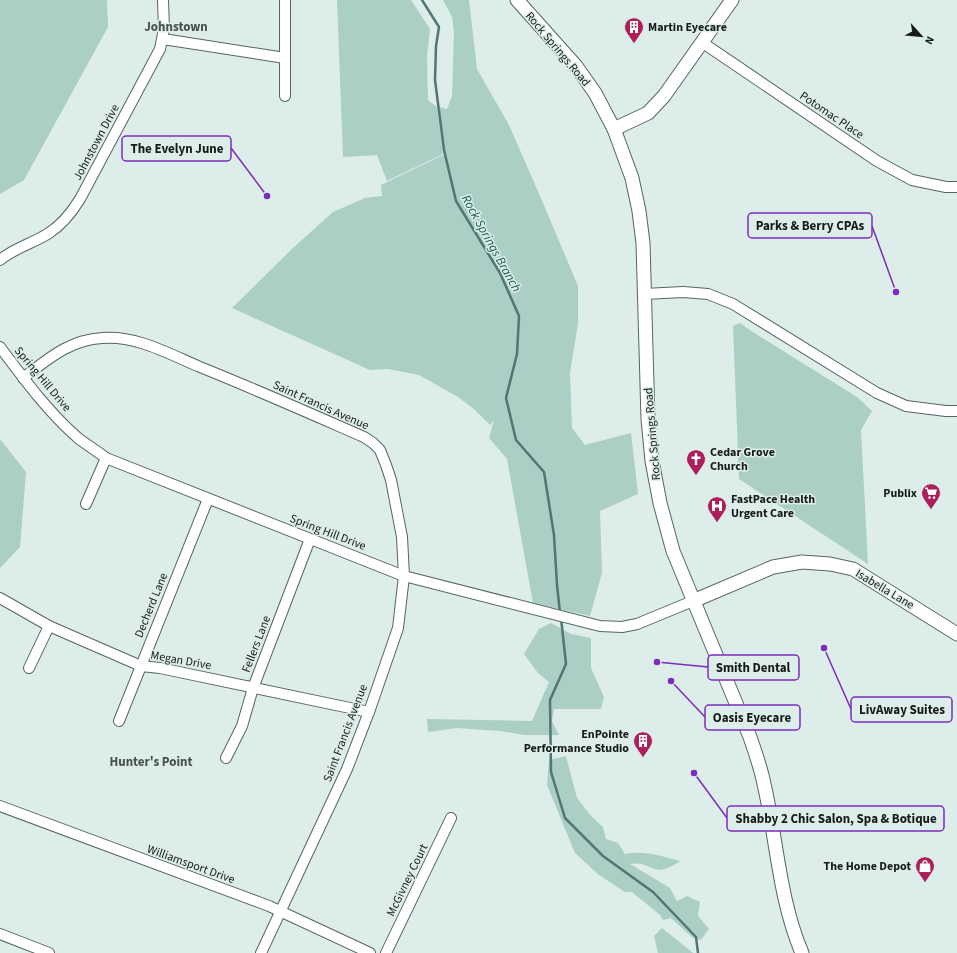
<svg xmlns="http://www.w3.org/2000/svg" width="957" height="953" font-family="'Source Sans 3',sans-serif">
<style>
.green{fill:#abcec5}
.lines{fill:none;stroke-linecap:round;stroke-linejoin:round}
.stream{stroke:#53776f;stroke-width:2.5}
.minor-casing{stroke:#576562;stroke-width:12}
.tertiary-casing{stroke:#576562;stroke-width:15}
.minor{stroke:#fff;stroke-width:10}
.tertiary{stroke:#fff;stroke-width:13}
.labels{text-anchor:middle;stroke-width:3;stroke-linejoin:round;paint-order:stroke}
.poi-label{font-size:12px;font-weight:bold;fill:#161b1a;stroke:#ddede9;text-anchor:start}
.street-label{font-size:12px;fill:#161b1a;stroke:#ddede9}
.neighbourhood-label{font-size:13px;font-weight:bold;fill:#45524f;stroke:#ddede9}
.water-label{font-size:13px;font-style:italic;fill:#185c50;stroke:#ddede9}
.leader{fill:none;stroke:#7b2cbf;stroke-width:1.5}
.callout-dot{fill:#7b2cbf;stroke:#ddede9;stroke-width:1.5}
.callout{fill:#ddede9;stroke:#7b2cbf;stroke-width:1.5}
.callout-label{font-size:13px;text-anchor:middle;font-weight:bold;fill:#161b1a}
</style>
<rect width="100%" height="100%" fill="#ddede9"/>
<g class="green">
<polygon points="0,0 107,0 108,27 24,180 0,194"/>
<polygon points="337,0 411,0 430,29 427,56 428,100 437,107 443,154 387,181 377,155 343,157"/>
<polygon points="443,0 469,0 477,69 509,125 540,196 578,286 578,323 570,373 572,428 585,445 631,433 638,494 600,511 602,573 590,616 533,603 507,459 489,438 494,420 490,425 474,409 458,397 419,375 388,369 370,370 232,308 293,248 333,212 365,198 382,196 381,185 445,154 439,107 447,109 452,96 454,32 452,17"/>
<polygon points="740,323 751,331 857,397 872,411 861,430 868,564 739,479 733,326"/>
<polygon points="0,439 26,472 20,547 0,568"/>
<polygon points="551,623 571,634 591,638 591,668 604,697 601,709 554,709 552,721 559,735 525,735 500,731 457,728 428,732 427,719 532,721 549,682 538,673 524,654 539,629"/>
<path d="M566,756L577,798L592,817L603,827L606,839L618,843L625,854C642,850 663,856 680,861C675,865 665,870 659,870C647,868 645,862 630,864L670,888L677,901L687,896L700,902L698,916L709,929L701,940L693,938L671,918L663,920L660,915L632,892H625L599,875L575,853L547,785L549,760Z"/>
<polygon points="662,928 693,953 658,953 654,936"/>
</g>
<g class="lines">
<g class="stream">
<polyline points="422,0 439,27 436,46 435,80 444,150 456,201 500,273 519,316 517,354 506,398 516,440 544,472 554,535 557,585 560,613"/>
<polyline points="561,618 566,664 550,700 551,772 565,818 603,856 653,892 696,937 698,953"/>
</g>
<defs>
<g id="minor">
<polyline points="285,0 285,96"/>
<polyline points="163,39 285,58"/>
<polyline points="703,43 877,161 912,180 946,187 957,187"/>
<path d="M0,260C14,248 34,243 49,233C63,224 72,212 80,199L160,49L164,29L163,0"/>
<polyline points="644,294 683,292 708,294 733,304 877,393 906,406 946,411 957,411"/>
<path d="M0,347C24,379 48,412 78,438C87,445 97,451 106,458L404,576L600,626L622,627L637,624L693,601"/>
<path d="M23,378C48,359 69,340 102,338C136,335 169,354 200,367C255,389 309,413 364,437L373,443L380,450L386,465L391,480L402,537L404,576L398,628L369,712L347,769L261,953"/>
<polyline points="86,504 106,458"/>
<polyline points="0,598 49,626 141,666 160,668 369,712"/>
<polyline points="29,668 49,626"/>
<polyline points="119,721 208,499"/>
<polyline points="226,758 242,726 253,688 310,539"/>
<polyline points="0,806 269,906 370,953"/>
<polyline points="0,934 49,953"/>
<polyline points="386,953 451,818"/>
</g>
<g id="tertiary">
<path d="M517,0L576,66L595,93L614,129L632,178L639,211L643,243L648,419L652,461L660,503L673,551L750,737C755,752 761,768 764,784C777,840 779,899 802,953"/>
<polyline points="614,129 648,113 664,96 732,0"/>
<polyline points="693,601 773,567 802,562 830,564 853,569 957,634"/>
</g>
</defs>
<use href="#minor" class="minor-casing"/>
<use href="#tertiary" class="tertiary-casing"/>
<use href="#minor" class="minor"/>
<use href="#tertiary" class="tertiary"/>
</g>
<defs>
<symbol id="building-pin" viewBox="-11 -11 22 30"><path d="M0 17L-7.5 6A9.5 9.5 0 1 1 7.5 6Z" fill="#ad1f5a" stroke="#ddede9"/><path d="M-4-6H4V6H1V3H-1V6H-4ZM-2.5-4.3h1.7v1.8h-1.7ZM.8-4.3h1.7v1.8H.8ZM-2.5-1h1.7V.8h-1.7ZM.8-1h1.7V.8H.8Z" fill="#fff"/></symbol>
<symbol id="church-pin" viewBox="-11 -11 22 30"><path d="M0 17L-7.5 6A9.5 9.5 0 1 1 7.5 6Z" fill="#ad1f5a" stroke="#ddede9"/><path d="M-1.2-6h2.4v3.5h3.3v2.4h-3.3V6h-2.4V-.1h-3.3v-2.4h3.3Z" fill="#fff"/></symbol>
<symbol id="supermarket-pin" viewBox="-11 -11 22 30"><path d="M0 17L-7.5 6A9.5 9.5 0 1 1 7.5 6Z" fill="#ad1f5a" stroke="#ddede9"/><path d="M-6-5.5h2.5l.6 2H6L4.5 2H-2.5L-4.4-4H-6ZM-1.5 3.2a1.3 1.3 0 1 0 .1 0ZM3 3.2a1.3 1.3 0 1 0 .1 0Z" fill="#fff"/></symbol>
<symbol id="hospital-pin" viewBox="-11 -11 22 30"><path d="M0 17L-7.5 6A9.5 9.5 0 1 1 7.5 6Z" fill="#ad1f5a" stroke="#ddede9"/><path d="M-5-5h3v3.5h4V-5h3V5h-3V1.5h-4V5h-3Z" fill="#fff"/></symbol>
<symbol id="shop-pin" viewBox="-11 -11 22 30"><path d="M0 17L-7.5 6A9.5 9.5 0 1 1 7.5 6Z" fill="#ad1f5a" stroke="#ddede9"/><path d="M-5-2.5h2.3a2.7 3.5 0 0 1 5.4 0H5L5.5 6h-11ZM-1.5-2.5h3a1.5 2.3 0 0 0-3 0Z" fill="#fff"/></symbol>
</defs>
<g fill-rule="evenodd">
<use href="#building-pin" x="623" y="16" width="22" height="30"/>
<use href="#church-pin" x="685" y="448" width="22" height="30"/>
<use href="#supermarket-pin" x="920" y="482" width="22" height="30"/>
<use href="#hospital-pin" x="706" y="495" width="22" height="30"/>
<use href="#building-pin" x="632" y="730" width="22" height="30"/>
<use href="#shop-pin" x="914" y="855" width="22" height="30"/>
</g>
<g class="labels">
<g class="poi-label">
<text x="648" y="31">Martin Eyecare</text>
<text x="710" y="456">Cedar Grove<tspan x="710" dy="14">Church</tspan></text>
<text x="917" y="497" text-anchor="end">Publix</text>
<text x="731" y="503">FastPace Health<tspan x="731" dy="14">Urgent Care</tspan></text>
<text x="629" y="738" text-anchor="end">EnPointe<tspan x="629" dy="14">Performance Studio</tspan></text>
<text x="911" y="870" text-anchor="end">The Home Depot</text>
</g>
<g class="street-label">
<text transform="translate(558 49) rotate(50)" y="4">Rock Springs Road</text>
<text transform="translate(832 115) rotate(34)" y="4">Potomac Place</text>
<text transform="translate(96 142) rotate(-62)" y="4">Johnstown Drive</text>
<text transform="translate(43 379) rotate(50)" y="4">Spring Hill Drive</text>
<text transform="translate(321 405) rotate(24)" y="4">Saint Francis Avenue</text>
<text transform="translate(652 434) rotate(-95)" y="4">Rock Springs Road</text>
<text transform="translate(328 532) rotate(21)" y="4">Spring Hill Drive</text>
<text transform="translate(885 589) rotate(31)" y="4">Isabella Lane</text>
<text transform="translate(151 605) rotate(-68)" y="4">Decherd Lane</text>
<text transform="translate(256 644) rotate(-69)" y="4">Fellers Lane</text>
<text transform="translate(181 660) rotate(10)" y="4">Megan Drive</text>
<text transform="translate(345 733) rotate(-69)" y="4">Saint Francis Avenue</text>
<text transform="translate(191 864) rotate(20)" y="4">Williamsport Drive</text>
<text transform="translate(407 880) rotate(-64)" y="4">McGivney Court</text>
</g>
<g class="neighbourhood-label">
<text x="176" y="31">Johnstown</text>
<text x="151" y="766">Hunter's Point</text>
</g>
<g class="water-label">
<text transform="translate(492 243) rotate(61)" y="5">Rock Springs Branch</text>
</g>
</g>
<path class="leader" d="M267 196L231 148M896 292L872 226M657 662L708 667M824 648L851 709M671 681L705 717M694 773L727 818"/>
<g class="callout-dot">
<circle cx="267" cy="196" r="4"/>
<circle cx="896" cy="292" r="4"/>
<circle cx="657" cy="662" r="4"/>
<circle cx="824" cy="648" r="4"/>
<circle cx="671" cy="681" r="4"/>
<circle cx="694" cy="773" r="4"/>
</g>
<g class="callout">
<rect x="122" y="136" width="109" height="25" rx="4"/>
<rect x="748" y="213" width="124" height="25" rx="4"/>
<rect x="708" y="655" width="91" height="25" rx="4"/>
<rect x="851" y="697" width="101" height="25" rx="4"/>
<rect x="705" y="705" width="95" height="25" rx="4"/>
<rect x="727" y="806" width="217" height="25" rx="4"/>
</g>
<g class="callout-label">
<text x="177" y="153">The Evelyn June</text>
<text x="810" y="230">Parks &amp; Berry CPAs</text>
<text x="753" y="672">Smith Dental</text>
<text x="902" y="714">LivAway Suites</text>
<text x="752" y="722">Oasis Eyecare</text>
<text x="836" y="823">Shabby 2 Chic Salon, Spa &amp; Botique</text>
</g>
<g transform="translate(921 36) rotate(117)" stroke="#ddede9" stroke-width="3" paint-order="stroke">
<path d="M0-3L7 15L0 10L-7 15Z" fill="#161b1a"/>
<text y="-6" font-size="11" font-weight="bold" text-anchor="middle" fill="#161b1a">N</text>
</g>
</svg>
